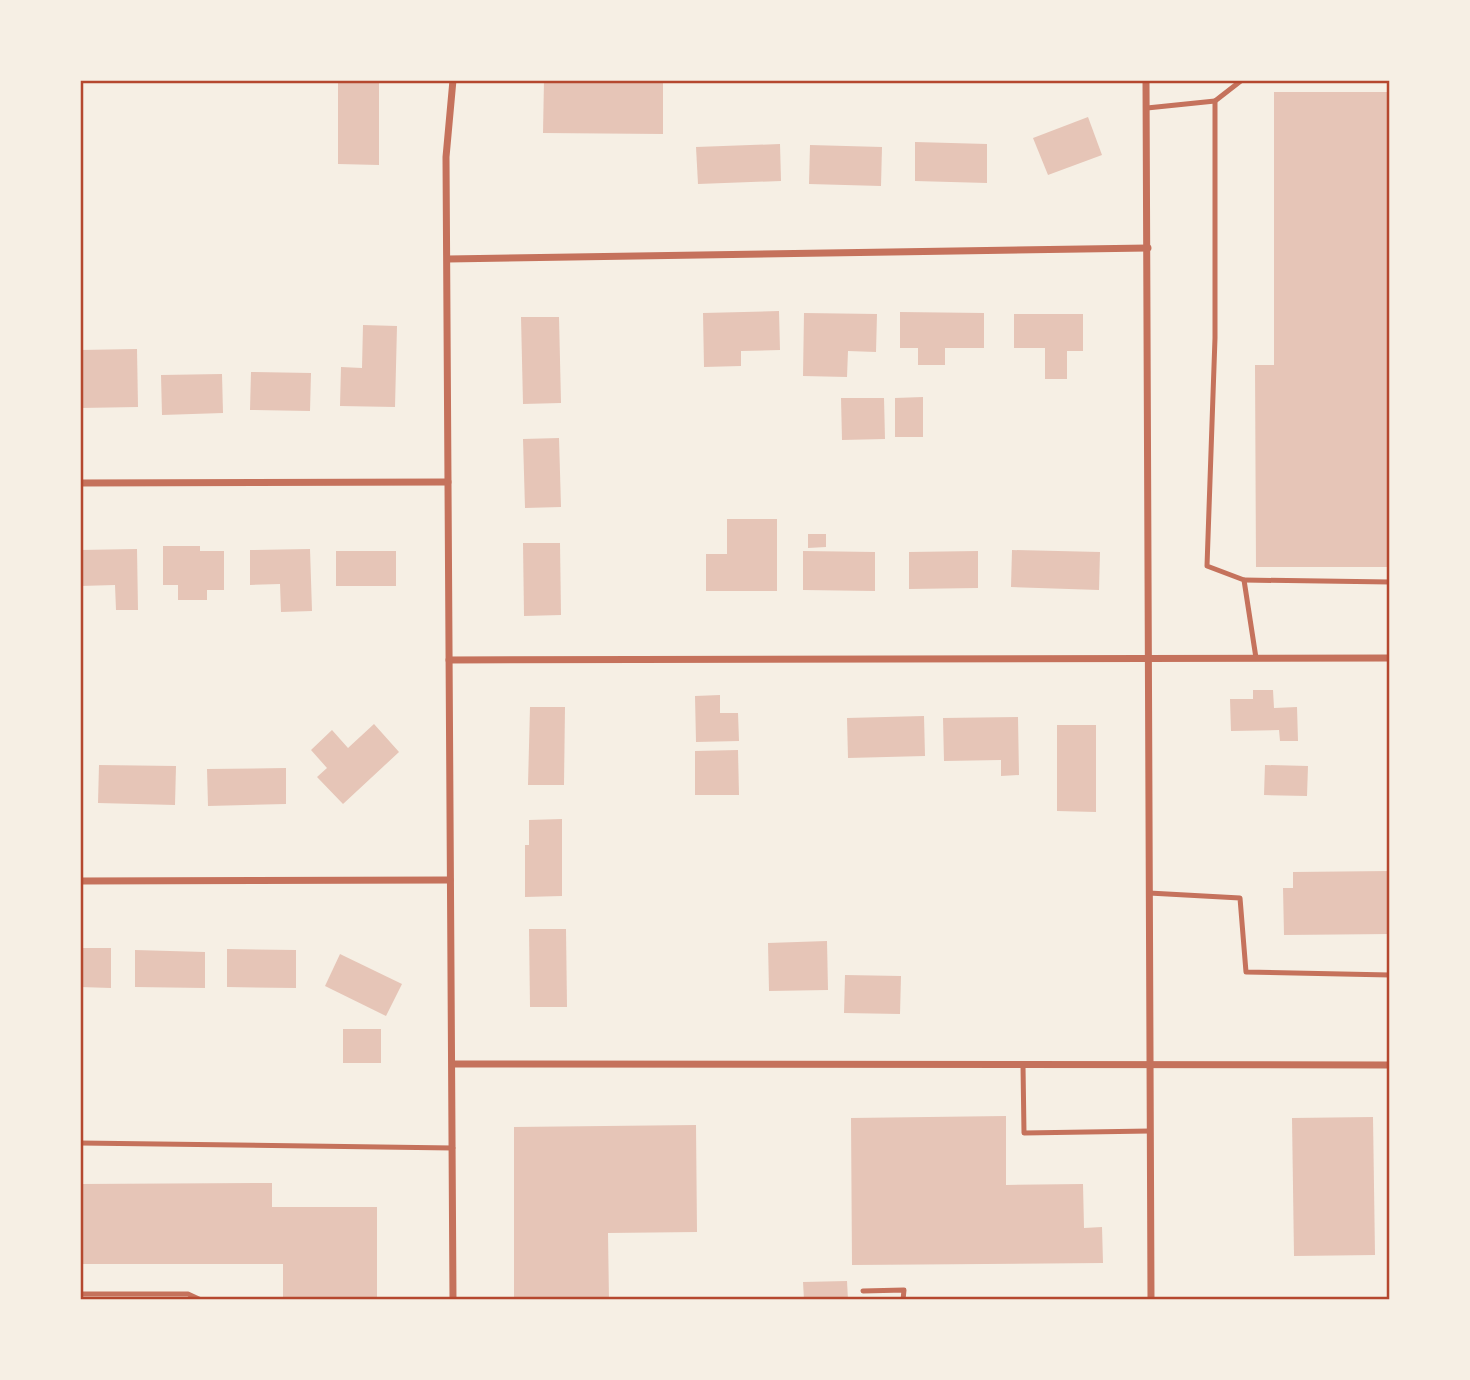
<svg xmlns="http://www.w3.org/2000/svg" width="1470" height="1380" font-family="Inter,sans-serif">
<style>
.building{fill:#e6c5b7}
.lines{fill:none;stroke-linecap:round;stroke-linejoin:round}
.service{stroke:#c5725c;stroke-width:5}
.minor{stroke:#c5725c;stroke-width:7}
.neatline{fill:none;stroke:#b5482f;stroke-width:2.5}
</style>
<rect width="100%" height="100%" fill="#f6efe4"/>
<g class="building">
<polygon points="338,80 379,80 379,165 338,164"/>
<polygon points="544,80 663,80 663,134 543,133"/>
<polygon points="1274,92 1390,92 1390,567 1256,567 1255,365 1274,365"/>
<polygon points="1088,117 1102,155 1048,175 1033,138"/>
<polygon points="915,142 987,144 987,183 915,181"/>
<polygon points="780,144 781,181 698,184 696,147"/>
<polygon points="810,145 882,147 881,186 809,184"/>
<polygon points="779,311 780,350 741,351 741,366 704,367 703,313"/>
<polygon points="900,312 984,313 984,348 945,348 945,365 918,365 918,348 900,348"/>
<polygon points="804,313 877,314 876,352 848,351 847,377 803,376"/>
<polygon points="1014,314 1083,314 1083,351 1067,351 1067,379 1045,379 1045,348 1014,348"/>
<polygon points="521,317 559,317 561,403 523,404"/>
<polygon points="363,325 397,326 395,407 340,406 341,367 362,368"/>
<polygon points="137,349 138,407 80,408 80,350"/>
<polygon points="251,372 311,373 310,411 250,410"/>
<polygon points="222,374 223,413 162,415 161,375"/>
<polygon points="923,397 923,437 895,437 895,398"/>
<polygon points="841,398 884,398 885,439 842,440"/>
<polygon points="559,438 561,507 525,508 523,439"/>
<polygon points="727,519 777,519 777,591 706,591 706,554 727,554"/>
<polygon points="808,534 826,534 826,547 808,548"/>
<polygon points="523,543 560,543 561,615 524,616"/>
<polygon points="163,546 200,546 200,551 224,551 224,590 207,590 207,600 178,600 178,585 163,585"/>
<polygon points="137,549 138,610 116,610 115,585 80,586 80,550"/>
<polygon points="310,549 312,611 281,612 280,584 250,585 250,550"/>
<polygon points="1012,550 1100,552 1099,590 1011,587"/>
<rect x="336" y="551" width="60" height="35"/>
<polygon points="803,551 875,552 875,591 803,590"/>
<polygon points="978,551 978,588 909,589 909,552"/>
<polygon points="1253,690 1273,690 1274,708 1297,707 1298,741 1280,741 1279,730 1231,731 1230,699 1253,699"/>
<polygon points="720,695 720,713 738,713 739,741 696,742 695,696"/>
<polygon points="530,707 565,707 564,785 528,785"/>
<polygon points="924,716 925,756 848,758 847,718"/>
<polygon points="1018,717 1019,775 1001,776 1001,760 944,761 943,718"/>
<polygon points="374,724 399,752 343,804 317,777 327,768 311,750 332,730 348,748"/>
<polygon points="1057,725 1096,725 1096,812 1057,811"/>
<polygon points="738,750 739,795 695,795 695,751"/>
<polygon points="99,765 176,766 175,805 98,803"/>
<polygon points="1265,765 1308,766 1307,796 1264,795"/>
<polygon points="286,768 286,804 208,806 207,769"/>
<polygon points="562,819 562,896 525,897 525,845 529,845 529,820"/>
<polygon points="1390,871 1390,934 1284,935 1283,888 1293,888 1293,872"/>
<polygon points="529,929 566,929 567,1007 530,1007"/>
<polygon points="827,941 828,990 769,991 768,943"/>
<polygon points="80,948 111,948 111,988 80,987"/>
<polygon points="227,949 296,950 296,988 227,987"/>
<polygon points="135,950 205,952 205,988 135,987"/>
<polygon points="340,954 402,984 386,1016 325,986"/>
<polygon points="845,975 901,976 900,1014 844,1013"/>
<rect x="343" y="1029" width="38" height="34"/>
<polygon points="1006,1116 1006,1185 1083,1184 1084,1228 1102,1227 1103,1263 852,1265 851,1118"/>
<polygon points="1373,1117 1375,1255 1294,1256 1292,1118"/>
<polygon points="696,1125 697,1232 608,1233 609,1300 514,1300 514,1127"/>
<polygon points="272,1183 272,1207 377,1207 377,1300 283,1300 283,1264 80,1264 80,1184"/>
<polygon points="847,1281 848,1300 804,1300 803,1282"/>
</g>
<g class="lines">
<g class="service">
<polyline points="1242,80 1215,101 1215,338 1207,566 1244,580 1256,658"/>
<polyline points="1147,108 1215,101"/>
<polyline points="1244,580 1390,582"/>
<polyline points="1149,893 1240,898 1246,972 1390,975"/>
<polyline points="1023,1065 1024,1133 1150,1131"/>
<polyline points="80,1143 453,1148"/>
<polyline points="863,1291 904,1290 903,1300"/>
<polyline points="80,1294 188,1294 201,1300"/>
</g>
<g class="minor">
<polyline points="1146,80 1151,1300"/>
<polyline points="448,259 1148,248"/>
<polyline points="80,483 448,482"/>
<polyline points="449,660 1390,658"/>
<polyline points="80,881 450,880"/>
<polyline points="453,1064 1390,1065"/>
<polyline points="453,1300 446,157 453,80"/>
</g>
</g>
<rect width="1470" height="1380" fill="none" stroke="#f6efe4" stroke-width="164"/>
<rect x="82" y="82" width="1306" height="1216" class="neatline"/>
</svg>
